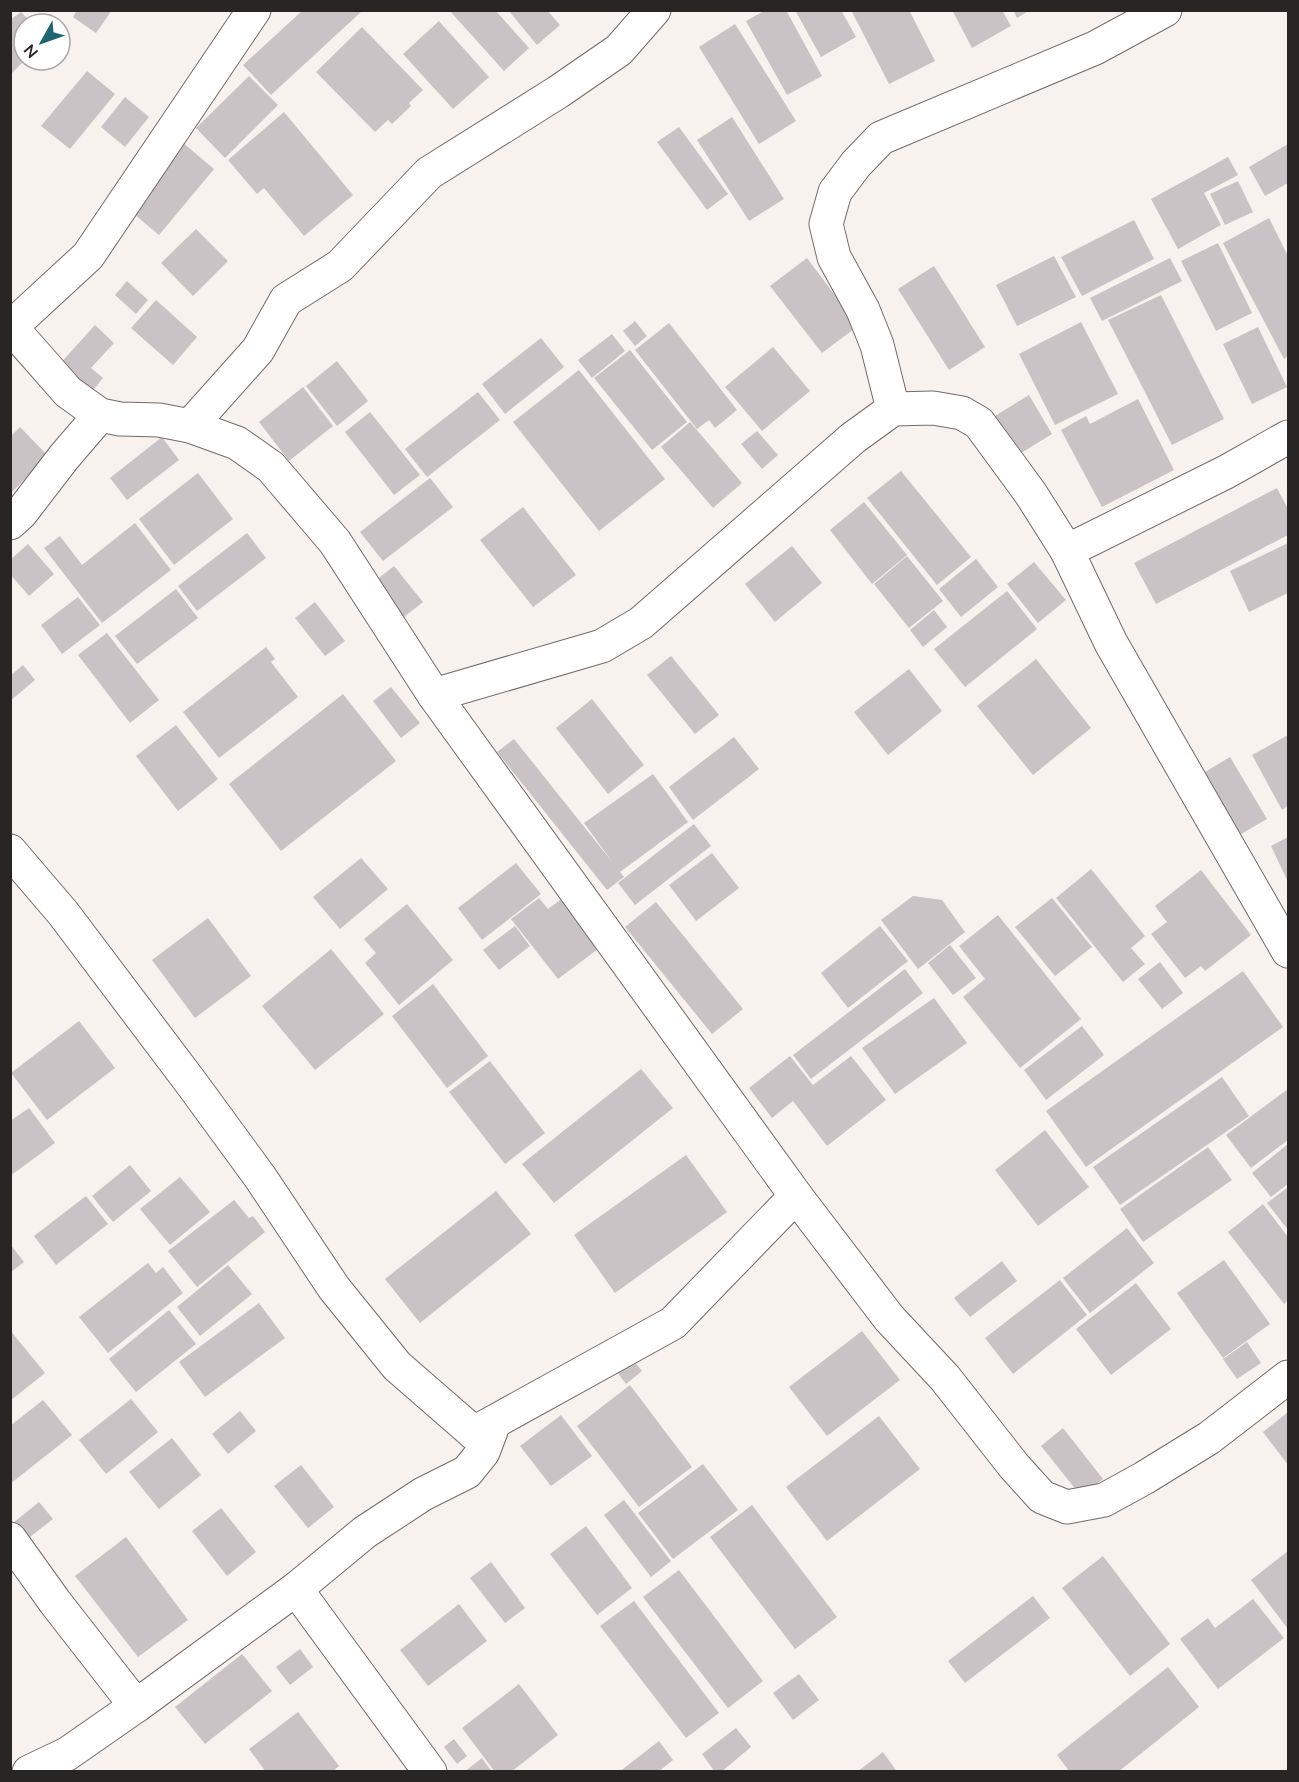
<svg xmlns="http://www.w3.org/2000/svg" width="1299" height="1782" font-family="'Nunito Sans',sans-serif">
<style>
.building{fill:#cac3c5}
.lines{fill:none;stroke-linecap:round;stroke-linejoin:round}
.minor-casing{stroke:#716c68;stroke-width:35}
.minor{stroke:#fff;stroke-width:33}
</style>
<rect width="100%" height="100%" fill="#f7f2ed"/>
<g class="building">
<polygon points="77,10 112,10 96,33 73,17"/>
<polygon points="303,10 360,10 361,12 271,95 243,65"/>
<polygon points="449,10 495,10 529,48 504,71"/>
<polygon points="508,10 547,10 560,25 537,45"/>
<polygon points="766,10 786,10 822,76 787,95 746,21"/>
<polygon points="795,10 841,10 856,37 821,57"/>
<polygon points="851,10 909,10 935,61 889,84"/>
<polygon points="952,10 1002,10 1011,26 972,48"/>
<polygon points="1013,10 1030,10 1017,18"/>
<polygon points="21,12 33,24 24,24 24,61 10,75 10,20"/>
<polygon points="439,21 489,77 453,109 403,54"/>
<polygon points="735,24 796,121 759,144 699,47"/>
<polygon points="362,27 423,90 409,103 411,106 392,124 388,120 375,132 316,72"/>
<polygon points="87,71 115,94 70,149 41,126"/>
<polygon points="249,76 278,105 225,158 196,128"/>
<polygon points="125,97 149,117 125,147 101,127"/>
<polygon points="284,112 353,195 304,236 264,188 257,194 228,160"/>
<polygon points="732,117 784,199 749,221 697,140"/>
<polygon points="679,127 728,194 707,210 657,142"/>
<polygon points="182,142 214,169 159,235 127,208"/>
<polygon points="1288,144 1288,183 1265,196 1249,167"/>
<polygon points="1228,157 1238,175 1204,193 1221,225 1178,249 1151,199"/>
<polygon points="1238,181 1253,212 1225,225 1210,194"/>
<polygon points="1269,218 1288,256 1288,356 1284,359 1223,243"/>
<polygon points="1134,220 1154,259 1082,296 1061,257"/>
<polygon points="196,229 228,261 193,296 161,263"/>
<polygon points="1218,243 1252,313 1216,331 1181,261"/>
<polygon points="1054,256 1076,297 1017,326 996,285"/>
<polygon points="807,258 858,326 822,353 770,286"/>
<polygon points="1170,258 1182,281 1102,321 1090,298"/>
<polygon points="934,266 985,347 949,370 898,289"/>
<polygon points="127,281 148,300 136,314 115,295"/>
<polygon points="1161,295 1224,419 1172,445 1108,320"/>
<polygon points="156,300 197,337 173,365 131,328"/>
<polygon points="635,321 647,336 635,346 623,331"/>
<polygon points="1081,322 1118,394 1055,425 1019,354"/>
<polygon points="669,323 737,410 715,428 709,420 697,429 635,350"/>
<polygon points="95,325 114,343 91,368 103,378 90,394 58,366"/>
<polygon points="1258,327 1287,387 1252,404 1223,344"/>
<polygon points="612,334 625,351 592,378 578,360"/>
<polygon points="541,338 564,367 505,414 482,384"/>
<polygon points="773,347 810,391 762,431 725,387"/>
<polygon points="630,350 687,422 652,450 594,378"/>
<polygon points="337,361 368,401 337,426 306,386"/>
<polygon points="579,370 665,479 599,531 513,422"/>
<polygon points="303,387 333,426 289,461 259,422"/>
<polygon points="478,392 500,420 427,477 405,449"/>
<polygon points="1029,395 1052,434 1010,460 987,421"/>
<polygon points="1138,399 1174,470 1102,507 1061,430 1086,416 1090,424"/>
<polygon points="370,412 420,475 394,495 345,432"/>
<polygon points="690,422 742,483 713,508 661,447"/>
<polygon points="20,427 48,456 10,494 10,437"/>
<polygon points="757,431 778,455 762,469 741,444"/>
<polygon points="162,437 179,460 127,500 110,478"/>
<polygon points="901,471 971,557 937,585 867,498"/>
<polygon points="198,473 233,519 174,565 139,519"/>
<polygon points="430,478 453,507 383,561 360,532"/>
<polygon points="1277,488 1288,509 1288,535 1156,604 1134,563"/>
<polygon points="864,502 907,555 872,584 830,530"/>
<polygon points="523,507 576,575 533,607 480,540"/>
<polygon points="135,523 171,570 102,623 44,548 60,536 82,565"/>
<polygon points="247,533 266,558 197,611 178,586"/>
<polygon points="1288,543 1288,593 1249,612 1230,571"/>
<polygon points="28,544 54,574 29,596 10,574 10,560"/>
<polygon points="792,546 822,583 775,622 745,584"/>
<polygon points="907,556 943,601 909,628 874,584"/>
<polygon points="976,559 998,587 961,617 939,589"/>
<polygon points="1034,562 1066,600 1038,623 1007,584"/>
<polygon points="394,566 423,602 404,617 375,581"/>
<polygon points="176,589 198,618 137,664 115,636"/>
<polygon points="1007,591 1037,629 965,687 934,649"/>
<polygon points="78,597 100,625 62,654 41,625"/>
<polygon points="315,602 345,641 325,656 295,618"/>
<polygon points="934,610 947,627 923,647 910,630"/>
<polygon points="107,633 159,700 130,723 78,655"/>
<polygon points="266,647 275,659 271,662 298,697 219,758 183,712"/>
<polygon points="671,656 719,715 695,734 647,675"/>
<polygon points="1036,659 1091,728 1033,775 977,706"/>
<polygon points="23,665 35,680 10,701 10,676"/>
<polygon points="909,669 942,711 888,755 854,712"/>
<polygon points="391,687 420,723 401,738 373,701"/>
<polygon points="343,694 396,761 281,851 229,784"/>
<polygon points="592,699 644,765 608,794 556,728"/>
<polygon points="176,725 218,779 178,811 136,756"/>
<polygon points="1288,735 1288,806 1282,810 1252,755"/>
<polygon points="734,737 759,769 693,820 669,787"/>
<polygon points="514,739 613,863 584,823 653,774 688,822 620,872 624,877 607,890 497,752"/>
<polygon points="1230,757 1267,819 1236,837 1200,775"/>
<polygon points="694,824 711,846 635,905 618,883"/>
<polygon points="1288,837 1288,882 1271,846"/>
<polygon points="712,853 739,888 696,921 669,885"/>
<polygon points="361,858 388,889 340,929 313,897"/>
<polygon points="516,863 541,894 482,940 458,908"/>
<polygon points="1091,869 1145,936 1131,948 1145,964 1123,982 1056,898"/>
<polygon points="1201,870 1251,935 1205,971 1201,966 1185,978 1151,934 1167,922 1155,906"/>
<polygon points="568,894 606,943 558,979 511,919 539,898 548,909"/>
<polygon points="913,896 942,900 965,932 918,969 881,920"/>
<polygon points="1052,898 1092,947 1055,976 1015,927"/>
<polygon points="656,902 743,1009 712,1034 625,927"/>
<polygon points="407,904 453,960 399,1005 365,963 376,953 364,939"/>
<polygon points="998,915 1081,1019 1020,1068 963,997 985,979 959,946"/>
<polygon points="208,918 251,976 195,1018 152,960"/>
<polygon points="515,926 530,946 499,970 483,950"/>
<polygon points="880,926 908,961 848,1008 821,973"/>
<polygon points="950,945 976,978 953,995 928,963"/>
<polygon points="331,949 384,1014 315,1070 262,1006"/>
<polygon points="1160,962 1183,993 1162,1009 1138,979"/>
<polygon points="905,969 923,993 811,1079 793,1055"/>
<polygon points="1243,971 1283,1027 1086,1167 1046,1111"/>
<polygon points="433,984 488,1056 447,1088 392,1016"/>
<polygon points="934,998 967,1043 895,1094 862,1048"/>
<polygon points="79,1021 115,1068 47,1120 11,1073"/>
<polygon points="1082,1026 1104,1055 1046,1100 1024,1070"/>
<polygon points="790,1056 813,1085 851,1056 886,1100 827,1146 793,1101 772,1118 749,1088"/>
<polygon points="490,1061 545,1133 505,1164 449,1092"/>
<polygon points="641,1069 673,1108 554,1203 522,1164"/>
<polygon points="1222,1077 1249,1116 1120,1205 1093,1167"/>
<polygon points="1288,1089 1288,1140 1251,1168 1226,1135"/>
<polygon points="29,1108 55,1143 10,1176 10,1121"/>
<polygon points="1045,1130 1089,1187 1038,1226 995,1170"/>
<polygon points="1288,1144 1288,1184 1271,1197 1252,1173"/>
<polygon points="1208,1147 1232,1180 1143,1242 1120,1209"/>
<polygon points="686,1155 727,1212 615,1293 574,1235"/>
<polygon points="130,1165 151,1191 113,1222 92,1196"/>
<polygon points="180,1177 210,1212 170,1245 140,1209"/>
<polygon points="1288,1187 1288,1230 1267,1203"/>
<polygon points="496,1191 531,1234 420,1323 385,1279"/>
<polygon points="86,1196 108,1224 56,1265 34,1236"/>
<polygon points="234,1200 249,1218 253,1216 265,1232 197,1287 168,1251"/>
<polygon points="1263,1204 1288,1237 1288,1300 1284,1304 1228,1232"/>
<polygon points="1127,1228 1154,1263 1090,1313 1063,1278"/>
<polygon points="10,1244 24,1262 10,1273"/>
<polygon points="1224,1260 1270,1324 1223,1358 1177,1293"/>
<polygon points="1002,1261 1017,1281 970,1317 954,1298"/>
<polygon points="148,1263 156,1273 163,1267 183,1293 108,1353 79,1317"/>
<polygon points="228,1265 252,1294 200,1336 177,1307"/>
<polygon points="1060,1280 1087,1315 1013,1374 985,1338"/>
<polygon points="1136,1283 1171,1329 1111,1375 1076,1329"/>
<polygon points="259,1303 285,1338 205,1397 179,1362"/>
<polygon points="169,1310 196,1344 136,1392 109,1359"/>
<polygon points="10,1330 45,1373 10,1401"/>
<polygon points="862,1331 900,1380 827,1436 789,1387"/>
<polygon points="1247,1342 1261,1363 1237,1379 1223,1359"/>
<polygon points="627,1352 642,1371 626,1384 611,1364"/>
<polygon points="630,1385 692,1467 639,1507 577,1426"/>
<polygon points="131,1399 158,1432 106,1474 79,1440"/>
<polygon points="43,1400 72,1435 10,1484 10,1426"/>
<polygon points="240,1411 256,1431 228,1454 212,1434"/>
<polygon points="1288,1412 1288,1465 1263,1432"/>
<polygon points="561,1415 592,1456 551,1486 520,1446"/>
<polygon points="879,1416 920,1469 827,1541 786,1487"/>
<polygon points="1063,1428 1103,1479 1081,1496 1041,1446"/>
<polygon points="172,1438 201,1475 159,1509 129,1472"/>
<polygon points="703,1464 738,1510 673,1559 638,1513"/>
<polygon points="301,1465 334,1507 308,1528 274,1486"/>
<polygon points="624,1500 671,1561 651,1577 604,1515"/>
<polygon points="39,1502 53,1519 26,1540 13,1523"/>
<polygon points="752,1505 837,1617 795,1649 710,1537"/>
<polygon points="221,1508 256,1552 227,1576 192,1531"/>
<polygon points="586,1526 632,1588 597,1615 550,1554"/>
<polygon points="126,1537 188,1620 138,1657 75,1576"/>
<polygon points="1288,1551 1288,1629 1251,1580"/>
<polygon points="1103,1556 1170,1644 1130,1676 1062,1588"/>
<polygon points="491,1562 525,1608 505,1623 470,1578"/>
<polygon points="679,1570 763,1681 728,1708 643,1597"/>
<polygon points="1033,1596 1050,1618 965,1683 948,1661"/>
<polygon points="1253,1599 1284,1638 1218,1689 1180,1639 1208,1618 1215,1628"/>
<polygon points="634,1601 719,1713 686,1738 600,1626"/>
<polygon points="459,1604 487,1641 428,1686 400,1650"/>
<polygon points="300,1649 313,1667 290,1685 276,1667"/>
<polygon points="242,1654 272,1691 205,1744 175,1707"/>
<polygon points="1168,1667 1199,1707 1118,1772 1070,1772 1057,1755"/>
<polygon points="799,1674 819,1700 793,1720 773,1693"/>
<polygon points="519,1684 558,1735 511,1772 495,1772 462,1728"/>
<polygon points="298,1712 339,1766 332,1772 266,1772 249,1749"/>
<polygon points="736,1728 751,1747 721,1772 715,1772 702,1754"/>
<polygon points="454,1739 467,1756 457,1764 444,1747"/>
<polygon points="659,1741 673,1760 658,1772 619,1772"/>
<polygon points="883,1752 897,1772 857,1772"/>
<polygon points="482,1758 492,1772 464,1772"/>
</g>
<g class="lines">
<defs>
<g id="minor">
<polyline points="10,326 68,392 100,415 120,419 159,420 190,426 258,350 286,300 340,266 429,173 558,92 619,50 654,10"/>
<polyline points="10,328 88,256 254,10"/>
<polyline points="893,409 877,345 863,310 834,257 826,224 835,192 856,164 881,138 1095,48 1165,10"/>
<polyline points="190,426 237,443 271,467 335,542 434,695 796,1196 889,1318 945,1378 1014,1466 1042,1497 1067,1507 1104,1500 1144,1478 1209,1438 1288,1377"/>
<polyline points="10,523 21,513 64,457 100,415"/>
<polyline points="1067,551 1226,472 1288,437"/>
<polyline points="434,695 602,646 641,623 853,438 893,409 933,408 962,413 979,423 1031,494 1067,551 1111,643 1288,951"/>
<polyline points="10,851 63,913 192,1084 260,1177 334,1288 397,1366 474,1433 491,1431 483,1452 467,1472 423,1494 365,1532 296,1589 136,1706 67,1754 29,1772"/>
<polyline points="474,1433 673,1323 796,1196"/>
<polyline points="10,1539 55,1602 136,1706"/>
<polyline points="296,1589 430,1772"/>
</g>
</defs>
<use href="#minor" class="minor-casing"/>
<use href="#minor" class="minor"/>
</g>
<rect width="1299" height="1782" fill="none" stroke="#272624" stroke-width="24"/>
<g transform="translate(42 42) rotate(230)"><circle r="28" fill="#ffffff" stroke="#a9a8a7" stroke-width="1.5"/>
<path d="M0-4.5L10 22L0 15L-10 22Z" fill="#1e6475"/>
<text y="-9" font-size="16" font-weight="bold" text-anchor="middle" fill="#272624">N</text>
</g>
</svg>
